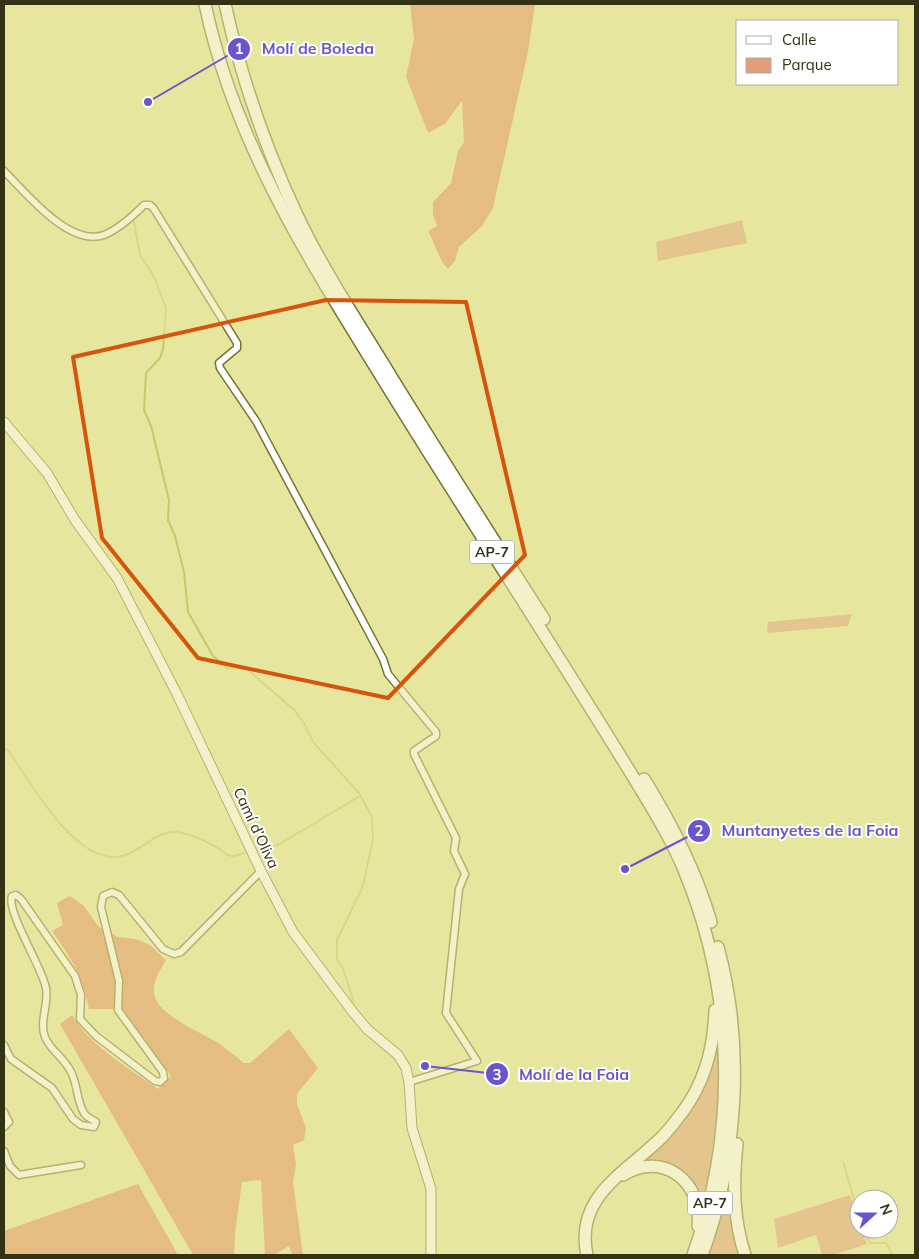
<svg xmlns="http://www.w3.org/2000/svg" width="919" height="1259" font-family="Mulish,sans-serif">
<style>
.green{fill:#e29e7b}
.forest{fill:#e28d61}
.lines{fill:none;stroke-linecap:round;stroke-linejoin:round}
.stream{stroke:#c9c767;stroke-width:2}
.street-casing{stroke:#767430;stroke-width:9}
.secondary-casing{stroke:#767430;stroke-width:11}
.highway-casing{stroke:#767430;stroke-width:14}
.street{stroke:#fff;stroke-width:6}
.secondary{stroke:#fff;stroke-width:9}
.highway{stroke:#fff;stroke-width:11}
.marked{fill:none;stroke:#d6550d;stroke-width:4;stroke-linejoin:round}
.labels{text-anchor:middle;stroke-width:4;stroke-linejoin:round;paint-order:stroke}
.shield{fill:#fff;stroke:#70705b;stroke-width:1}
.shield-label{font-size:14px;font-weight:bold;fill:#333215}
.street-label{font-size:15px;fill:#333215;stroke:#fff}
.leader{fill:none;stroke:#6b54cd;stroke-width:2}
.callout-dot{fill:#6b54cd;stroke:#fff;stroke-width:2}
.mark-label{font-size:15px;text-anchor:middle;font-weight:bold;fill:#fff}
.callout-label{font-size:16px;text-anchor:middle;font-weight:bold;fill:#6b54cd;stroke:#fff;stroke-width:4;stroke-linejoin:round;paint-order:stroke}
</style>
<rect width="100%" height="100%" fill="#e7e69f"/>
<g class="green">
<polygon points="742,220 747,243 658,261 656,242"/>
<polygon points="852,614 848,626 767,633 768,622"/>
<polygon points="719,1014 720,1113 716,1146 703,1212 688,1179 636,1165 697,1096"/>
<polygon points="731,1174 743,1255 709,1255"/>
<polygon points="850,1195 859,1220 859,1229 862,1229 867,1244 833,1255 822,1255 816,1235 778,1248 774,1219"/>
</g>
<g class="forest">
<path d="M410,4H535L528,52L493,208L482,226L459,247L455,261L448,269C439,260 435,244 428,231L437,226L433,215V202L451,183L458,151L464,142L462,101L445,124L428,133L406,77L414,39Z"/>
<path d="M70,896L84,906L99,927L118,937L136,939L150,945L166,960C161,969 153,980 154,992C155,1015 203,1033 220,1044C228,1050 236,1057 244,1063H250L289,1029L318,1068L297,1094V1104L306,1128L304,1140L293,1145L296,1165L293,1182L303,1255H292L289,1246L274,1255H265L261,1180L242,1182L235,1233L234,1255H193L60,1024L72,1015C92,1048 128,1067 158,1089L171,1076L123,1009H89C82,974 72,960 52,931L63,925L57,903Z"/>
<polygon points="138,1184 178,1255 4,1255 4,1231"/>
</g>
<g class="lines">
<g class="stream">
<polyline points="134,222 140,255 153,275 166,308 163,349 160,358 146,373 144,410 151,426 169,500 168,520 175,536 184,572 188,612 213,656 227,668 247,669 294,710 304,723 313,742 359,793 372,817 373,839 363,886 337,940 337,959 343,969 354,1003"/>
<path d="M4,748L9,751C30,783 78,868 123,856C142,851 156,830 177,832C191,834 204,840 216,847C222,850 225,855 232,856C237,856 242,853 247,852"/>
<polyline points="254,851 278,845 360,796"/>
<polyline points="843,1162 859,1216"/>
<polyline points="863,1229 870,1243 886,1243 893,1255"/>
</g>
<defs>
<g id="street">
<path d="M4,171C26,193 69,247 104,235C119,229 133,216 144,205H150L154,209L237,343V348L219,363L220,368L256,421L383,659L388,674L436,732V736L414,751V754L456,838L454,851L465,874L459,889L446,1013L477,1061L409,1082"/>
<path d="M4,1045L11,1059L52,1088L73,1119L81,1125L94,1127L96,1122C92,1119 87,1118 84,1113C76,1100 78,1083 70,1070C63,1057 50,1050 45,1037C39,1021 49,1004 46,988C42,967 6,911 12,896L16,895L21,899L75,976L81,995L80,1019L96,1036L155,1081L160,1082L164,1078L163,1072L118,1010L119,981L101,907L103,896L112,892L119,895L163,949L174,954L181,952L261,871"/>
<polyline points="4,1112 9,1122 4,1127"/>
<polyline points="4,1151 10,1166 19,1175 81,1165"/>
</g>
<polyline id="secondary" points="4,422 47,473 75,520 117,578 177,694 261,871 293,932 352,1011 367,1029 398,1055 406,1068 409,1082 412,1128 431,1189 431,1255"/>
<g id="highway">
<path d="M205,4C234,142 308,258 381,376C467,516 558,653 643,793C658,818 673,843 684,870C735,993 738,1131 693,1255"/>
<path d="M225,4C241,77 265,147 297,215C324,272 360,325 392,378C442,459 493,539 544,619"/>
<path d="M644,779C672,824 696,871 711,922"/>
<path d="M737,1144C733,1183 733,1218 745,1255"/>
<path d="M623,1175C663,1150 703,1182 698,1226"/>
<path d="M587,1255C574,1196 627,1172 662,1137C670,1129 677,1119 684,1110C705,1081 714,1046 715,1010"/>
<path d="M702,1255C738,1158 745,1047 718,947"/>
</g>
</defs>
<use href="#street" class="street-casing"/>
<use href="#secondary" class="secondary-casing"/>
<use href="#highway" class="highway-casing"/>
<use href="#street" class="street"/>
<use href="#secondary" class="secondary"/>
<use href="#highway" class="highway"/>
</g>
<path d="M0 0H919V1259H0ZM326,300L466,302L525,555L388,698L198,658L102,538L73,357Z" fill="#e7e69f" fill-opacity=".55" fill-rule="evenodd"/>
<path class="marked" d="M326,300L466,302L525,555L388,698L198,658L102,538L73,357Z"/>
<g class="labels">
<g class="shield">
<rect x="469.5" y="540.5" width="45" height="23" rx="4"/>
<rect x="687.5" y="1191.5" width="45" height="23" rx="4"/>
</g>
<g class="shield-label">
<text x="492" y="557">AP-7</text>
<text x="710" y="1208">AP-7</text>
</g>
<g class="street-label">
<text transform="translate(256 828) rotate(65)" y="5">Camí d’Oliva</text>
</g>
</g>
<path class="leader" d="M148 102L239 49M625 869L699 831M425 1066L497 1074"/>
<g class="callout-dot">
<circle cx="148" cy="102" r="5"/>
<circle cx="625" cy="869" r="5"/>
<circle cx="425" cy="1066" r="5"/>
<circle cx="239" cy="49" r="12"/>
<circle cx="699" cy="831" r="12"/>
<circle cx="497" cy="1074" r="12"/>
</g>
<g class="mark-label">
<text x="239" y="54">1</text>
<text x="699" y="836">2</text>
<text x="497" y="1080">3</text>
</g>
<g class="callout-label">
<text x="318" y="54">Molí de Boleda</text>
<text x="810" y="836">Muntanyetes de la Foia</text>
<text x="574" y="1080">Molí de la Foia</text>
</g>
<rect width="919" height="1259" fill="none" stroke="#333215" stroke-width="10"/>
<rect x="736" y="20" width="162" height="65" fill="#ffffff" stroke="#adada1"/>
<rect x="746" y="36" width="25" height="8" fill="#ffffff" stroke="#adada1"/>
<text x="782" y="45" font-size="15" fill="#333215">Calle</text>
<rect x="746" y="58" width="25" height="15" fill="#e29e7b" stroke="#adada1"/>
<text x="782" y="70" font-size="15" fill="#333215">Parque</text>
<g transform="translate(874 1214) rotate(69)"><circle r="24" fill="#ffffff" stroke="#adada1"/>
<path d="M0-4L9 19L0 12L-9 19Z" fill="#6b54cd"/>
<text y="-8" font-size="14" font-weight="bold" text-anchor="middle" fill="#333215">N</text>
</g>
</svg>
